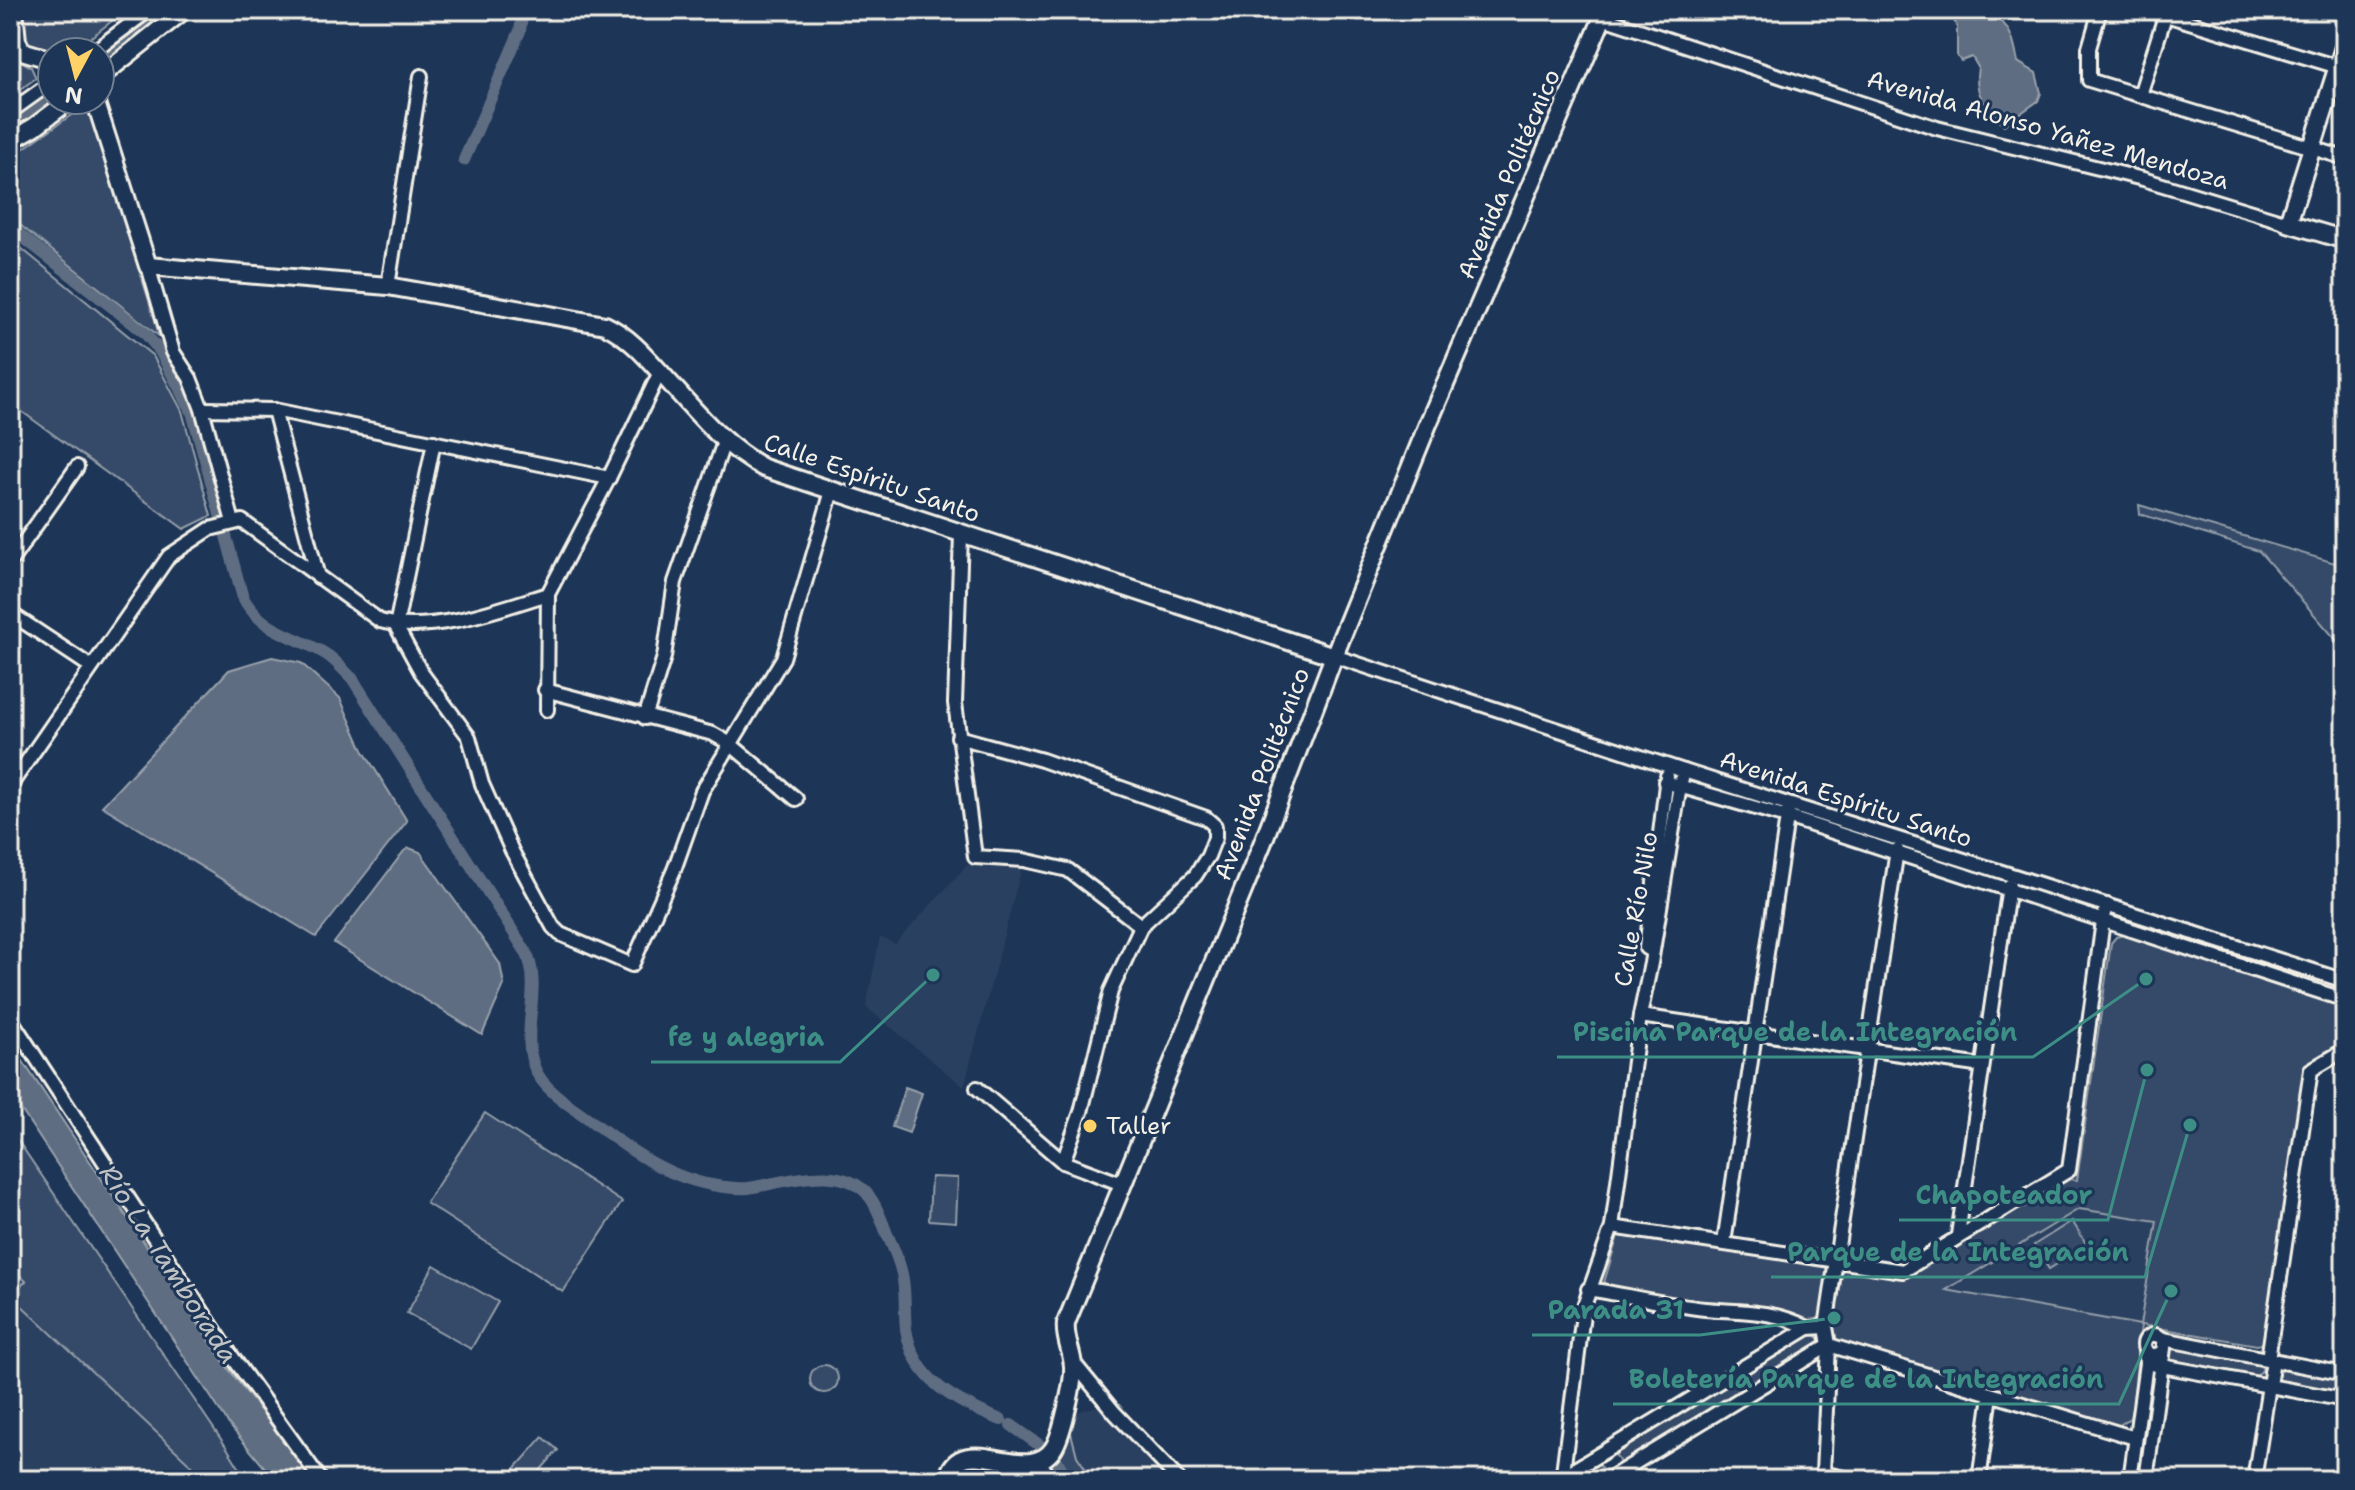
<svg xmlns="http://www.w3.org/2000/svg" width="2355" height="1490" font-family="'Shantell Sans',sans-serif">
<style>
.built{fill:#2a4060}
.green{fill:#354a67;stroke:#949ea8;stroke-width:2;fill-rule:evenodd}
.water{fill:#5e6d82;stroke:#9aa2ab;stroke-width:2}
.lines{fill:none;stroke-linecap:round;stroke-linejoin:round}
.canal{stroke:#5e6d82;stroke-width:12}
.street-casing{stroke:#f4f1e8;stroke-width:18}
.secondary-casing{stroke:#f4f1e8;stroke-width:22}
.street{stroke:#1d3557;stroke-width:12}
.secondary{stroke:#1d3557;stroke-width:16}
.poi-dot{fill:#ffd166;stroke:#1d3557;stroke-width:3}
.labels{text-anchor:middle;stroke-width:6;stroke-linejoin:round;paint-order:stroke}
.street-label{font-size:24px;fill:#f4f1e8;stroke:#1d3557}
.poi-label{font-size:24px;fill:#f4f1e8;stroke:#1d3557;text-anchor:start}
.water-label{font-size:26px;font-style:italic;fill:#c0c3c4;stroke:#1d3557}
.leader{fill:none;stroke:#3d8f86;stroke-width:3}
.callout-dot{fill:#3d8f86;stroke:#1d3557;stroke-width:3}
.callout-label{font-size:26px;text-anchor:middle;font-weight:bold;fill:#3d8f86;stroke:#1d3557;stroke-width:6;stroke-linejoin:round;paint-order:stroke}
</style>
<rect width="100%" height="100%" fill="#1d3557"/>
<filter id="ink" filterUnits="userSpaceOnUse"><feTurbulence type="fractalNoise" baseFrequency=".0125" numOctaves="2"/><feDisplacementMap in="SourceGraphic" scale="16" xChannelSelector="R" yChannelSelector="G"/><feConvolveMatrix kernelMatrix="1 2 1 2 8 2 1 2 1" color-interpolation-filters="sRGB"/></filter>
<g filter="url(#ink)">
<g class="built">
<polygon points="967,865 1022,867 964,1087 866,1007 880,937 895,944"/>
<polygon points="10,1129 227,1448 247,1480 10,1480"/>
<polygon points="2079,1209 2157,1220 2141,1325 1945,1291"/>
<polygon points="1098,1406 1164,1474 1167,1480 1093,1480 1077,1456 1071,1433 1077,1412"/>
</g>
<g class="green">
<polygon points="21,10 126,10 72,52 32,48 23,39"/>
<polygon points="10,39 17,59 31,67 36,78 10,97"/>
<polygon points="87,104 155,320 159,336 10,217 10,158"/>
<polygon points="10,239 153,356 182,411 211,516 184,529 10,403"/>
<polygon points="2139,505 2342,565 2345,570 2345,650 2259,551 2140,514"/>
<polygon points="2019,883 2093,907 2091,913 2017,889"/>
<polygon points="2115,912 2345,985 2345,994 2114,920"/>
<path d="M2123,935L2345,1007V1040L2305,1064L2265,1336L2262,1344L2257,1345L2141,1325L2132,1411L2130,1418L2118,1426L1835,1341L1831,1329L1841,1268L1905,1278L2069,1179L2077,1180L2111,943L2116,937ZM2079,1209L2157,1221L2140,1325L1946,1290Z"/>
<polygon points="485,1113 622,1202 563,1292 426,1203"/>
<polygon points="10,1129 227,1448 247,1480 207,1480 20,1304 16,1291 26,1281 10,1267"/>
<polygon points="931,1177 958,1178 956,1222 929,1220"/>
<polygon points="2072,1221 2087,1245 2049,1269 2034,1245"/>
<polygon points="1619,1232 1827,1267 1821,1316 1813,1322 1768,1308 1705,1304 1603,1286"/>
<polygon points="434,1265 498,1302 471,1349 407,1313"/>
<polygon points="1813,1333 1821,1340 1620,1463 1615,1454"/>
<polygon points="2172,1347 2258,1363 2263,1369 2256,1377 2169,1360 2167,1358 2168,1349"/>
<circle cx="824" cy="1379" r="14"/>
<polygon points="2284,1368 2345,1379 2345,1394 2281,1382 2278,1375"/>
<polygon points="1071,1433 1077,1456 1093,1480 1059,1480 1050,1467 1062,1453"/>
<polygon points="543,1437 558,1450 532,1480 505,1480"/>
<polygon points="1597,1461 1603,1470 1588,1480 1570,1480"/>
</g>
<g class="water">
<path d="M1948,10H1971L1973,13C2008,16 2011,30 2018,62L2036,73L2041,93L2038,101L2004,125C1985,107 1973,94 1978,67L1972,57L1961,61L1957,56V26Z"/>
<polygon points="272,657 301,663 340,698 363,750 407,821 316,937 102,806 229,670"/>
<polygon points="409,848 420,852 500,964 504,985 482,1035 334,943 404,851"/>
<polygon points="10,1042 228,1368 313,1480 275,1480 230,1426 10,1093"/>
<polygon points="905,1087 922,1093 909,1133 892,1127"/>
</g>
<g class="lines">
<g class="canal">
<polyline points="100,63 169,10"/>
<polyline points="10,127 52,96"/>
<polyline points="464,160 520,31 523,10"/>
<path d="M10,227L144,332L160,351L192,412L243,598C265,634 291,633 324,653C335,659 343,670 352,678L526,952C544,989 518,1033 536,1071C545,1091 573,1107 590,1120C625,1147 666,1177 712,1185C723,1187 736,1189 748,1188C784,1183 842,1161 869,1196C878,1207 882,1222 887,1234C893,1247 899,1260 902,1274C906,1292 904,1311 906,1329C914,1381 956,1402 1001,1420"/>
<polyline points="1011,1425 1045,1449"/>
<polyline points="1056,1459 1068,1480"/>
</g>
<defs>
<g id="street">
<polyline points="2100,10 2089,48 2089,80 2345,158"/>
<polyline points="2149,10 2345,69"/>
<polyline points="1603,18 1937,128 2143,179 2288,223"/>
<polyline points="93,52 149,10"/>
<polyline points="2140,95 2165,16"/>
<polyline points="10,112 52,82"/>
<polyline points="148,266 173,352 190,378 202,409 233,522"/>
<polyline points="388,286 421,76"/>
<polyline points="202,409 274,410 609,478"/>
<polyline points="274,410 318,577"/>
<polyline points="434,442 396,626 421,672 469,737 482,784 512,851 553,927 560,934 632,965 674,870 702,791 783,658 832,491"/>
<polyline points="961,535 955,703 975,857 1024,860 1068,870 1141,926"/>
<polyline points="10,562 77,467"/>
<polyline points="10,613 90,666"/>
<polyline points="1334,656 1684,771 2345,981"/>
<polyline points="545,690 713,734 729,743 796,799"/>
<polyline points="547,710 548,594"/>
<polyline points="645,718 664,657 675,582 724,442"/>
<polyline points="958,737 1042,760 1206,818 1215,826 1215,838 1208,856 1195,876 1141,926 1111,991 1081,1112 1063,1162"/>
<polyline points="1665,782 1787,817 2345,1000"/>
<path d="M10,786L169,556L210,529L242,521L380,621C431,635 499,609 548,594L609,478L660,372"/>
<polyline points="1646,948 1667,776"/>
<polyline points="1640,1016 1982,1066"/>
<polyline points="10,1018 231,1355 321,1480"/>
<polyline points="977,1088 1063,1162 1122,1184"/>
<polyline points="1612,1227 1903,1271 2069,1170 2103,921 2107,905"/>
<polyline points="1958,1235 2009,886"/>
<polyline points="1724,1243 1788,811"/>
<path d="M1588,1289C1627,1295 1666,1305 1705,1309C1741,1312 1776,1310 1808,1328"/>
<circle cx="2154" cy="1345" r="10"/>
<polyline points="2163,1339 2345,1374"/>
<polyline points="1829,1345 2135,1438"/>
<polyline points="2268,1359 2311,1070 2345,1050"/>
<polyline points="1073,1362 1115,1413 1179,1480"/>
<polyline points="2146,1363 2345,1400"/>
<polyline points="1039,1461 1051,1480"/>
<polyline points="1823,1473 1829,1345 1826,1327 1897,850"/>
<polyline points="1823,1473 1852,1480"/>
<polyline points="1562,1477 1808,1328 1826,1327"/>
<polyline points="1562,1480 1584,1306 1612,1227 1640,1016 1651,963 1680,785 1684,771"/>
<polyline points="1607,1480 1829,1345"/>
<polyline points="1979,1480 1991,1395"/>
<polyline points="2130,1480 2146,1363 2145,1349"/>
<polyline points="2146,1480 2164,1348"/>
<polyline points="2254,1480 2273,1360"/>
</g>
<g id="secondary">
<polyline points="14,10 17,41 22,51 52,60"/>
<polyline points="2345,44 2288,223 2345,240"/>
<polyline points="100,77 184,10"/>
<path d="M95,100L148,266L388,286L605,325C628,336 644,354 661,373C693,408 722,446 764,468L1334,656"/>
<polyline points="10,141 34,127 70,100"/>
<path d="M947,1480C959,1426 1028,1487 1053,1449C1062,1436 1074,1382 1073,1366C1072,1351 1064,1338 1066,1323L1263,842L1334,656L1428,424L1606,10"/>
</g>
</defs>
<use href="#street" class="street-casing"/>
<use href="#secondary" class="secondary-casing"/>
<use href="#street" class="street"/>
<use href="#secondary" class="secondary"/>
</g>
</g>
<circle class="poi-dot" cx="1090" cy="1126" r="8"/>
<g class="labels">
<g class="street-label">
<text transform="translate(2048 130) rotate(16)" y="8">Avenida Alonso Yañez Mendoza</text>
<text transform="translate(1509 174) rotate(-67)" y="8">Avenida Politécnico</text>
<text transform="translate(872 478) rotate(19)" y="8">Calle Espíritu Santo</text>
<text transform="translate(1262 774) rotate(-69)" y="8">Avenida Politécnico</text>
<text transform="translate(1846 799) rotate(18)" y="8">Avenida Espíritu Santo</text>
<text transform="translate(1636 909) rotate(-80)" y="8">Calle Río Nilo</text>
</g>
<g class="poi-label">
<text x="1106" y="1134">Taller</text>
</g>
<g class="water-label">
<text transform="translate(169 1264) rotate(57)" y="9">Río La Tamborada</text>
</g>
</g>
<path class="leader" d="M2146 979L2033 1057H1557M933 975L840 1062H651M2147 1070L2108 1220H1899M2190 1125L2145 1277H1771M1834 1318L1700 1335H1532M2171 1291L2119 1404H1613"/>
<g class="callout-dot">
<circle cx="2146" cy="979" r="8"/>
<circle cx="933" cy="975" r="8"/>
<circle cx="2147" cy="1070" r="8"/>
<circle cx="2190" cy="1125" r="8"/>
<circle cx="1834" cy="1318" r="8"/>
<circle cx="2171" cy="1291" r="8"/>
</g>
<g class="callout-label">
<text x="1795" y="1041">Piscina Parque de la Integración</text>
<text x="746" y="1046">fe y alegria</text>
<text x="2004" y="1204">Chapoteador</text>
<text x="1958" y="1261">Parque de la Integración</text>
<text x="1616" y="1319">Parada 31</text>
<text x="1866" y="1388">Boletería Parque de la Integración</text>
</g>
<rect width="2355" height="1490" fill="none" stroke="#1d3557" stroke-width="40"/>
<rect x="20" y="20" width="2315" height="1450" fill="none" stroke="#f4f1e8" stroke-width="3" filter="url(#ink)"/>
<g transform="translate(76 76) rotate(187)"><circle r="38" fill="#1d3557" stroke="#738091" stroke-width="2"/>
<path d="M0-6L14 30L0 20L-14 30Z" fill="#ffd166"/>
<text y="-12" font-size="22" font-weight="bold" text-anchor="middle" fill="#f4f1e8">N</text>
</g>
</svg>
